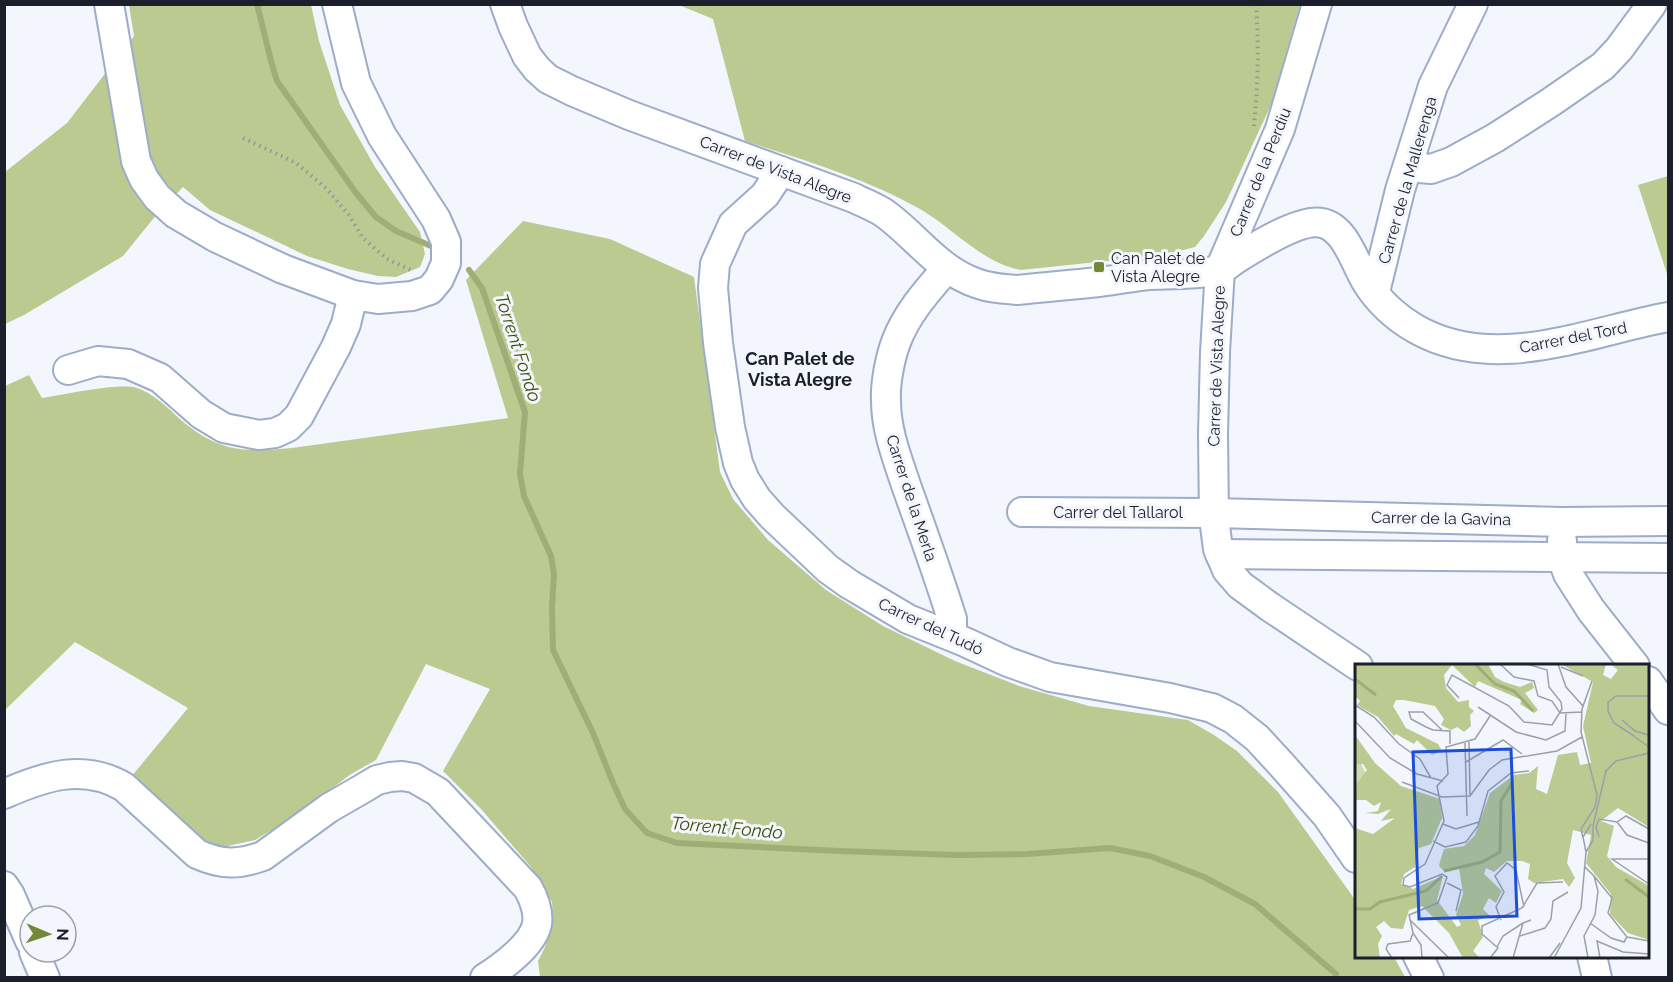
<svg xmlns="http://www.w3.org/2000/svg" width="1673" height="982" font-family="Raleway,sans-serif">
<style>
.forest{fill:#baca90}
.lines{fill:none;stroke-linecap:round;stroke-linejoin:round}
.stream{stroke:#9fae76;stroke-width:6}
.minor-casing{stroke:#9cacc9;stroke-width:32}
.path{stroke:#92969f;stroke-width:4;stroke-dasharray:1.5 4.5;stroke-linecap:butt}
.minor{stroke:#fff;stroke-width:28}
.poi-dot{fill:#758838;stroke:#f3f6fc;stroke-width:2}
.labels{text-anchor:middle;stroke-width:6;stroke-linejoin:round;paint-order:stroke}
.street-label{font-size:16px;fill:#1a1f2b;stroke:#f3f6fc}
.poi-label{font-size:16px;fill:#1a1f2b;stroke:#f3f6fc;text-anchor:start}
.water-label{font-size:18px;font-style:italic;fill:#414e0d;stroke:#f3f6fc}
.neighbourhood-label{font-size:18px;font-weight:bold;fill:#1a1f2b;stroke:#f3f6fc}
.inset-river{fill:none;stroke:#9fae76;stroke-width:3}
.inset-road{fill:none;stroke:#9ca0a8;stroke-width:1.5}
.view{fill:#1d4ed8;fill-opacity:0.15;stroke:#1d4ed8;stroke-width:3}
.inset-edge{fill:none;stroke:#1a1f2b;stroke-width:3}
</style>
<rect width="100%" height="100%" fill="#f3f6fc"/>
<g class="forest">
<polygon points="129,5 311,5 319,41 340,105 375,167 420,232 425,254 420,267 396,277 378,276 348,269 307,256 210,210 183,187 153,219 123,256 24,315 5,324 5,172 67,123 134,36"/>
<path d="M679,5H1300L1271,105L1226,202L1204,236L1195,247L1164,255L1021,270C982,263 953,228 920,209C865,178 804,160 745,141L713,19Z"/>
<polygon points="1668,176 1668,277 1638,185"/>
<path d="M523,221L610,239L694,277L720,472L733,499L768,540L826,590L883,626L955,661L1019,686L1089,706L1188,720L1214,735L1237,751L1278,792L1356,901V956L1394,957L1405,977H540L538,961L545,947L553,921L552,902L531,867L481,809L443,771L490,689L426,664L376,760L351,774L297,815L255,840L223,847L204,840L178,820L131,777L188,708L75,642L5,710V386L29,375L42,398C63,395 119,382 137,388C154,394 168,408 181,420C220,453 244,452 292,448L508,418L466,280Z"/>
</g>
<g class="lines">
<g class="stream">
<polyline points="257,4 271,61 277,81 356,193 376,217 396,231 431,246"/>
<polyline points="469,270 482,288 525,412 520,474 524,496 551,556 554,574 552,607 553,650 593,733 613,783 625,809 647,833 677,843 839,851 956,855 1027,854 1110,848 1150,856 1204,877 1255,904 1336,974"/>
</g>
<defs>
<g id="minor">
<polyline points="109,4 136,161 144,179 157,197 176,214 215,237 283,269 353,295 378,299 412,296 430,290 439,279 446,263 446,242 436,219 382,136 356,83 337,4"/>
<path d="M505,4L513,26L527,56L537,69L548,79L572,91L629,115L854,198C864,203 875,207 884,213C915,235 938,270 976,283C989,288 1003,289 1017,290C1044,287 1072,285 1099,282C1115,280 1132,277 1148,275C1166,274 1206,275 1221,269C1226,267 1231,262 1236,259C1255,247 1301,218 1322,223C1346,228 1355,264 1367,283C1379,302 1397,318 1416,329C1495,374 1587,332 1668,317"/>
<polyline points="1317,4 1280,129 1220,269 1215,352 1213,434 1214,518 1218,549 1227,570 1240,585 1270,607 1358,666"/>
<polyline points="1408,167 1431,169 1451,162 1495,138 1551,102 1603,66 1619,49 1652,4"/>
<polyline points="781,171 765,195 733,224 715,264 713,288 718,343 730,427 738,463 745,480 757,499 772,516 828,569 849,584 908,619 965,642 1008,662 1050,677 1170,698 1212,708 1233,719 1257,738 1281,764 1327,816 1356,858"/>
<path d="M947,268C927,291 907,313 896,342C890,358 885,384 886,401C886,430 897,458 906,485C922,530 938,574 952,619V636"/>
<polyline points="1375,292 1400,190 1433,86 1473,4"/>
<polyline points="68,370 98,361 128,364 160,378 201,414 224,428 259,435 275,433 288,427 299,416 336,347 346,324 353,295"/>
<polyline points="1022,512 1214,513 1562,522 1668,521"/>
<polyline points="1562,541 1562,557 1568,574 1591,610 1635,666"/>
<polyline points="1220,554 1668,558"/>
<polyline points="1648,681 1668,710"/>
<path d="M4,794C45,776 84,763 124,787L197,854C222,865 238,865 263,856L329,808L362,789L377,780L390,777L402,776L414,778L438,792L528,888C534,899 539,911 537,924C533,945 502,967 485,978"/>
<polyline points="4,886 10,895 30,941"/>
<polyline points="34,952 45,978"/>
<polyline points="1418,956 1429,978"/>
<polyline points="1592,956 1597,978"/>
</g>
</defs>
<use href="#minor" class="minor-casing"/>
<g class="path">
<path d="M1254,126C1258,86 1259,45 1256,4"/>
<polyline points="243,138 296,163 326,188 349,215 363,238 387,259 413,271"/>
</g>
<use href="#minor" class="minor"/>
</g>
<rect class="poi-dot" x="1093" y="261" width="12" height="12" rx="3"/>
<g class="labels">
<g class="street-label">
<text transform="translate(776 169) rotate(21)" y="6">Carrer de Vista Alegre</text>
<text transform="translate(1260 172) rotate(-68)" y="6">Carrer de la Perdiu</text>
<text transform="translate(1407 180) rotate(-74)" y="6">Carrer de la Mallerenga</text>
<text transform="translate(1573 337) rotate(-11)" y="6">Carrer del Tord</text>
<text transform="translate(1216 366) rotate(-88)" y="6">Carrer de Vista Alegre</text>
<text transform="translate(912 498) rotate(72)" y="6">Carrer de la Merla</text>
<text x="1118" y="518">Carrer del Tallarol</text>
<text transform="translate(1441 518) rotate(1)" y="6">Carrer de la Gavina</text>
<text transform="translate(931 626) rotate(25)" y="6">Carrer del Tudó</text>
</g>
<g class="poi-label">
<text x="1111" y="264">Can Palet de<tspan x="1111" dy="18">Vista Alegre</tspan></text>
</g>
<g class="water-label">
<text transform="translate(518 348) rotate(72)" y="6">Torrent Fondo</text>
<text transform="translate(727 828) rotate(5)" y="6">Torrent Fondo</text>
</g>
<g class="neighbourhood-label">
<text x="800" y="365">Can Palet de<tspan x="800" dy="21">Vista Alegre</tspan></text>
</g>
</g>
<g transform="translate(1355 664)">
<rect width="294" height="294" fill="#f3f6fc"/>
<path d="M6,100L11,110L0,122V101Z" fill="#cedbae"/>
<path d="M0,0H133L140,13L149,18L165,23L177,18L179,24L170,29L183,46L179,49L165,40L167,36L123,17L120,23L97,1L89,11L91,24L103,38L114,36V43L119,47L115,51L116,62L109,68L102,63L96,66L86,61L89,55L80,42L49,36H41L38,42L51,64L83,80L87,87L77,91L62,76L59,80L41,70L39,72L23,53L2,41L5,37L0,32ZM206,0H251L248,11L256,15L263,6L255,0H294V163L263,144L246,157L259,162L252,192L261,203L294,222V276L273,269L255,250L256,230L231,199L236,171L218,166L212,199L220,214L214,223L208,215L179,219L173,215L175,200L167,197H152L139,208L131,204L129,210L147,227L141,239L134,234L128,245L135,252L123,256L128,273L118,287L125,294H108L94,269L67,242L54,246L48,265L36,264L29,257L21,263L27,272L23,280L25,294H0V164L18,170L40,154L26,157L36,145L23,150L10,149L23,147L26,138L19,142L11,136H0V122L12,106L8,100L0,101V71L20,99L46,122L85,135L87,154L76,180L64,184L60,203L49,210L46,220L58,225L88,212L82,236L102,263L106,261L101,251L108,230L104,204L90,208L84,202L86,194L89,185L109,182L120,171L135,129L159,111L174,109L183,102L181,125L192,130L203,91L222,88L225,101L236,99L228,62L238,18Z" fill="#baca90"/>
<path class="inset-river" d="M120,0L140,20L159,27L178,47M0,15L21,31M89,207L127,198L145,188L146,137L157,119M270,215L294,233M0,245H15L25,238L71,227L87,212"/>
<path class="inset-road" d="M145,0L159,13L179,17L183,32L197,37L205,49L227,48M203,0L211,23L228,42M206,3L228,12M104,34L92,21L97,11L154,42L169,58L197,61L207,45L206,38L194,23L192,6L172,0M0,41L19,53L44,80L65,95L76,114M123,43L161,68L191,76L210,67L211,50M267,56L280,67L294,71M0,57L35,94L62,110L88,117M87,66L68,48H54L56,55L71,63L78,66L95,67V80M277,71L294,83M279,72L259,59L253,47V38L261,32H294M114,78L115,132M110,79L112,152M111,98L148,76L167,90M47,118L87,133L115,132L134,106L147,96L202,87L227,73M262,158L272,171L294,179M88,160L101,165L124,158M244,173L241,163L244,155L262,158L271,152L294,165M228,174L226,165L240,143L242,131L226,68L227,45L237,17M78,177L90,183L111,178L123,162L133,127L156,109L174,107M231,188L228,173L236,160M294,195H257L294,220M229,202L239,212L243,227L240,251L229,272L233,294M92,219L106,226L101,247M55,256L94,294M146,256L141,243L149,228L140,212L152,199L161,206L169,243M235,259L256,274L269,278L272,273L253,249L257,234L239,212M165,272L190,264L196,255L198,237L213,228M272,273L294,277M142,283L148,272L168,259M37,294L31,285L33,280L55,277L58,269M67,294L66,281L58,269L54,251L83,239L92,213L87,210L55,223L48,221L49,214L70,200L89,157L82,122L93,110L91,83L120,75L135,52M135,294L143,284L127,270V262L167,244L182,219L208,218M158,294L168,259L176,256M194,294L205,279M199,294L226,244L231,188L238,176V162L251,107L261,97L294,89M245,294L242,277L268,288L294,290"/>
<path class="view" d="M156,85L162,252L64,255L58,88Z"/>
<rect width="294" height="294" class="inset-edge"/>
</g>
<rect width="1673" height="982" fill="none" stroke="#1a1f2b" stroke-width="12"/>
<g transform="translate(48 934) rotate(92)"><circle r="28" fill="#f3f6fc" stroke="#9ca0a8" stroke-width="1.5"/>
<path d="M0-4.5L10 22L0 15L-10 22Z" fill="#758838"/>
<text y="-9" font-size="16" font-weight="bold" text-anchor="middle" fill="#1a1f2b">N</text>
</g>
</svg>
